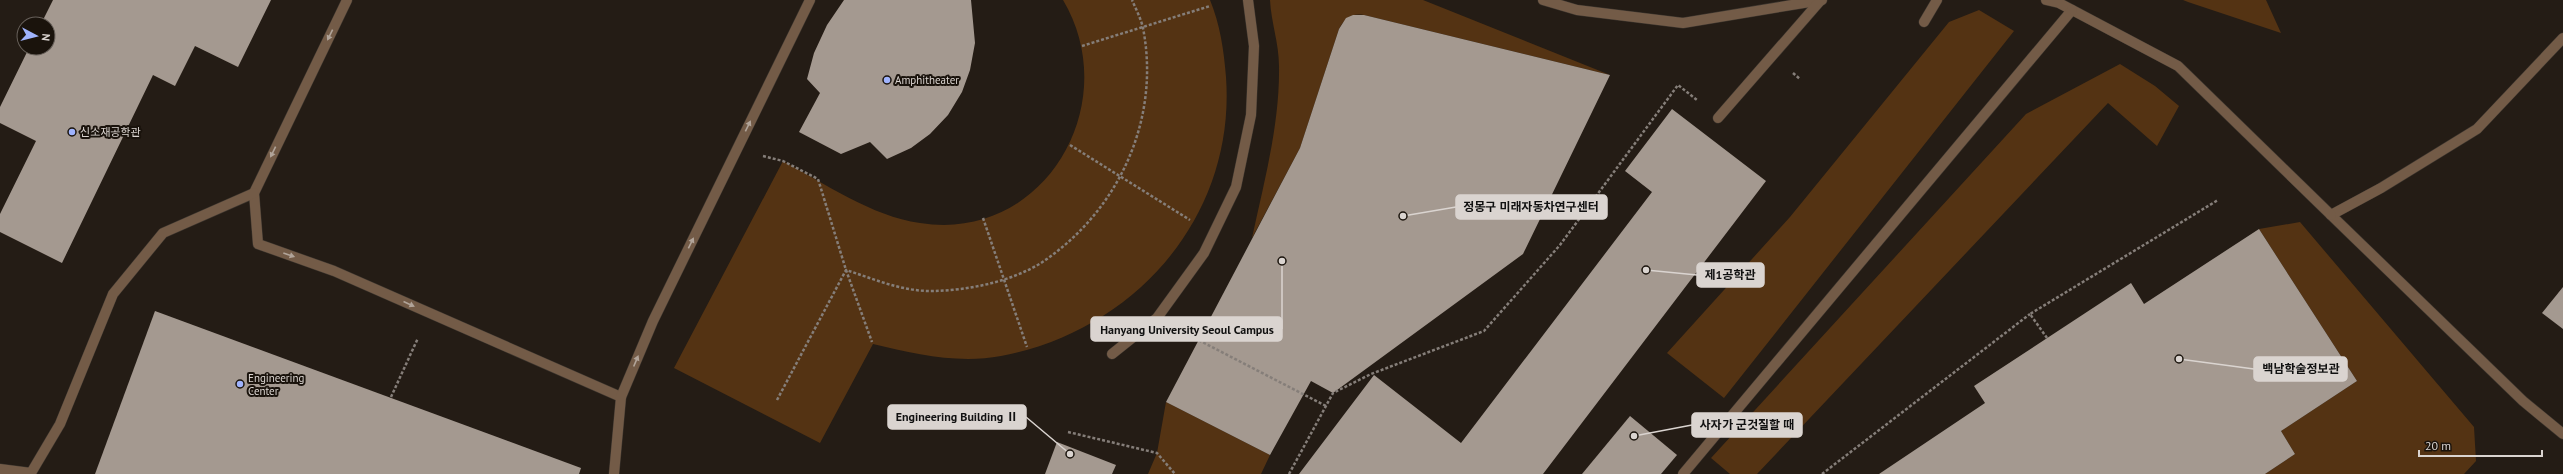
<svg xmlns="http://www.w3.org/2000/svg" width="2563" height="474" font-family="'PT Sans','Noto Sans KR',sans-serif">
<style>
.green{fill:#543313}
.building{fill:#a49990}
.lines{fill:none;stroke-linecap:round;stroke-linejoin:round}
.service-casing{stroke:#3d362f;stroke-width:11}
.minor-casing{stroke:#3d362f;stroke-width:11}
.path{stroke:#857e79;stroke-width:2.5;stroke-dasharray:3 2;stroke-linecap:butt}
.service{stroke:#735b47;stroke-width:10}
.minor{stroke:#735b47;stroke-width:10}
.oneway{fill:#b1a499}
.poi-dot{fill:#9fb3fd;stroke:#1a130c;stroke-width:1.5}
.labels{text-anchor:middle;stroke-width:4;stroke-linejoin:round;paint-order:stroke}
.poi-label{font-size:11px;fill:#dad4d0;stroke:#1a130c;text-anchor:start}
.leader{fill:none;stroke:#dad4d0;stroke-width:1.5}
.callout-dot{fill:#dad4d0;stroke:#1a130c;stroke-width:1.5}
.callout{fill:#dad4d0;stroke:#dad4d0;stroke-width:1.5}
.callout-label{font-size:12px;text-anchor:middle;font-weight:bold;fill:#111}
</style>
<rect width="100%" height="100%" fill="#241c15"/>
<g class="green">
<path d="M1063,0H1210C1220,24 1224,51 1226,77C1236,216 1135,331 1001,356C958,364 915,354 873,344L820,443L674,368L783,161C826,184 871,216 920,223C1044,243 1125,104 1063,0Z"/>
<path d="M1270,0H1423L1610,75L1364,15C1351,13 1345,18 1339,29L1300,148L1252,238C1264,182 1280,124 1279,66C1279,43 1271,22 1270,0Z"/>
<polygon points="2183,0 2266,0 2281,33 2188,2"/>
<polygon points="1979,10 2014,31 1724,398 1667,353 1790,217 1949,22"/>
<polygon points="2120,64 2155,86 2179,106 2157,146 2108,103 1757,474 1730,474 1711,458 2026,114"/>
<polygon points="2300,222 2474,427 2476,461 2464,474 2265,474 2295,454 2281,431 2357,381 2259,229"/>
<polygon points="1166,402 1270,455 1261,474 1148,474 1157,453"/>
</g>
<g class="building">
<polygon points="53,0 271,0 238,67 195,46 175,86 153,75 62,263 0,232 0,214 36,141 0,123 0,107 29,48 48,48 48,24 41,24"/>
<polygon points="844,0 971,0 975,43 970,70 962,92 948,115 930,134 911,148 887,159 870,142 841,154 799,132 820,93 807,79 814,53 827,25"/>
<polygon points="1353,15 1364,15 1610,75 1523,254 1333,393 1311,381 1270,455 1166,402 1300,148 1339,29 1346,18"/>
<polygon points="1672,109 1766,181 1543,474 1299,474 1374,375 1461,443 1652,192 1625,171"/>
<polygon points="2259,229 2357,381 2281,431 2295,454 2265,474 1879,474 1985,403 1974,386 2131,283 2144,304"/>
<polygon points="2563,287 2563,329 2542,313"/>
<polygon points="155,311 581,468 579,474 95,474"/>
<polygon points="1630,416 1677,455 1661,474 1582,474"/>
<polygon points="1057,442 1116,465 1112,474 1045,474"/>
</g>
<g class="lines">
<defs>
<g id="service">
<polyline points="347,0 254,193 258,244 334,271 621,397"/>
<polyline points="2563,38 2477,129 2381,188 2331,215 2523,401 2563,434"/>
<polyline points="0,469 31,473 60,424 113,294 163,233 254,193"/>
<polyline points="614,474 621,397 653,321 810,0"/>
</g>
<g id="minor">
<polyline points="1543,0 1577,10 1683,23 1822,0"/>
<polyline points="2046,0 2059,3 2178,66 2331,215"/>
<polyline points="1924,22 1937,0"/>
<polyline points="1718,118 1821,0"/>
<polyline points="1112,354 1157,318 1204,253 1236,187 1251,115 1254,46 1248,0"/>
<polyline points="1683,474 2072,10"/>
</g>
</defs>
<use href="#service" class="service-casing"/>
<use href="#minor" class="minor-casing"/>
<g class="path">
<polyline points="1082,46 1210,6"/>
<polyline points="1793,73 1800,79"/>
<polyline points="1070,145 1190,220"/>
<polyline points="763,156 783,161 818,179 846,270 872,342"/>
<polyline points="983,218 1027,347"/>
<polyline points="1181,331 1326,406"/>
<polyline points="2047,338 2030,314 2218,200"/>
<polyline points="391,397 418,338"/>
<path d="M777,400L846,270C874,279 903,292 934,291C969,290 1010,282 1041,263C1118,212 1161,120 1143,28C1141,19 1136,9 1132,0"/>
<polyline points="1068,432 1157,453 1175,474"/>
<polyline points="1289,474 1333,393 1371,374 1484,331 1560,245 1678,85 1697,100"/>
<polyline points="1822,474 2030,314"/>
</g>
<use href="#service" class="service"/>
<use href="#minor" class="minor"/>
</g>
<defs><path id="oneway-solid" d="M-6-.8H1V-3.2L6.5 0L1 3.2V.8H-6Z"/></defs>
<g class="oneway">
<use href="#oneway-solid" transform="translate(330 35) rotate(116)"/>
<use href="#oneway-solid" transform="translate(748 126) rotate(-64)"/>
<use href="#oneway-solid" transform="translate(273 152) rotate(116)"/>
<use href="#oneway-solid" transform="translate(691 243) rotate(-64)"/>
<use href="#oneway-solid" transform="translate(289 255) rotate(19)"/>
<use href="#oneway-solid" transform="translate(409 304) rotate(24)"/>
<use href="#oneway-solid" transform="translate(636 361) rotate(-67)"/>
</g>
<g class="poi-dot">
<circle cx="887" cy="80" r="4"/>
<circle cx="72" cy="132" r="4"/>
<circle cx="240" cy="384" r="4"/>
</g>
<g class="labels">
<g class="poi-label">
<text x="895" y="84">Amphitheater</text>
<text x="80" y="136">신소재공학관</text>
<text x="248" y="382">Engineering<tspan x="248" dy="13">Center</tspan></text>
</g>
</g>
<path class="leader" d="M1403 216L1456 207M1646 270L1697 275M1282 261L1282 329M2179 359L2254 369M1070 454L1026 417M1634 436L1692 425"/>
<g class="callout-dot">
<circle cx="1403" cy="216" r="4"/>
<circle cx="1646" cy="270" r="4"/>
<circle cx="1282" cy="261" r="4"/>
<circle cx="2179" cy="359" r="4"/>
<circle cx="1070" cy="454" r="4"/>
<circle cx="1634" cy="436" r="4"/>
</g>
<g class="callout">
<rect x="1456" y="195" width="151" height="24" rx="4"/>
<rect x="1697" y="263" width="67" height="24" rx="4"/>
<rect x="1091" y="317" width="191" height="24" rx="4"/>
<rect x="2254" y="357" width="93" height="24" rx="4"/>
<rect x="888" y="405" width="138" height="24" rx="4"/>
<rect x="1692" y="413" width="110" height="24" rx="4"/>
</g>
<g class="callout-label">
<text x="1531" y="211">정몽구 미래자동차연구센터</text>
<text x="1730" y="279">제1공학관</text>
<text x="1187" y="334">Hanyang University Seoul Campus</text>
<text x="2301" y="373">백남학술정보관</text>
<text x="957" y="421">Engineering Building Ⅱ</text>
<text x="1747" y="429">사자가 군것질할 때</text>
</g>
<g transform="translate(36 36) rotate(97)"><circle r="19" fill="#1a130c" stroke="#67605a"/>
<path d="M0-3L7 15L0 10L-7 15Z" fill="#9fb3fd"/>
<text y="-6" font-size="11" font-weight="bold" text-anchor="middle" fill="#dad4d0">N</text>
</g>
<path d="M2419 450v6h123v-6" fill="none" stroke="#dad4d0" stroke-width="2"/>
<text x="2425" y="450" font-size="12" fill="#dad4d0" stroke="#1a130c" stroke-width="3" paint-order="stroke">20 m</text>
</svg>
